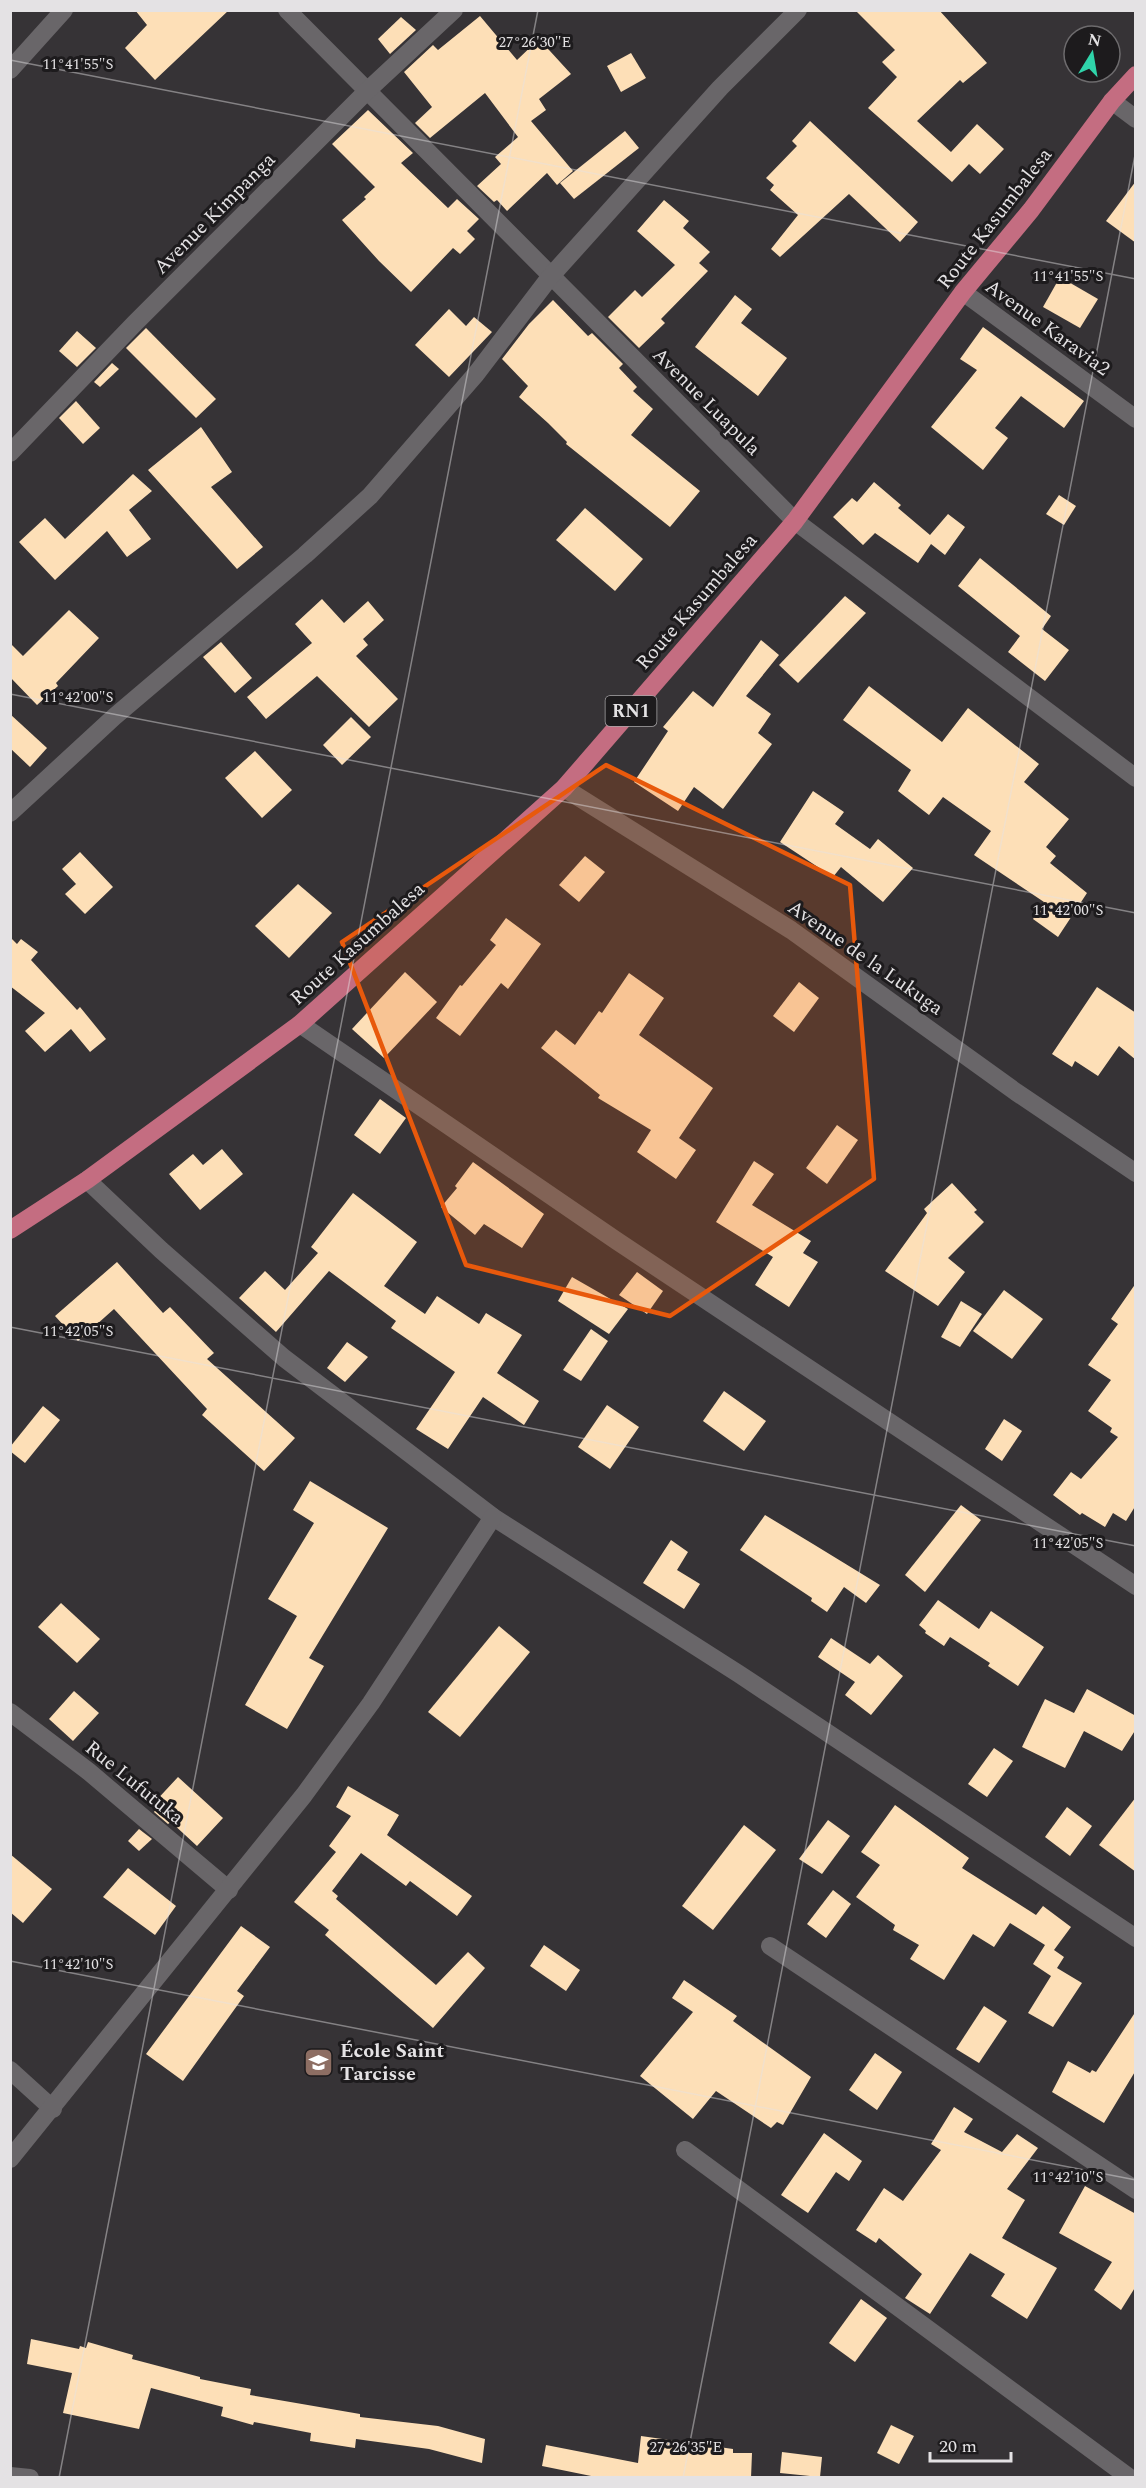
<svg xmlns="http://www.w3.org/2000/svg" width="1146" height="2488" font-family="Spectral,serif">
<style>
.building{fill:#fddfb7}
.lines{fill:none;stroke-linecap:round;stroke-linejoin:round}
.minor{stroke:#696669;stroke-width:18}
.trunk{stroke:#c46d81;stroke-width:18}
.marked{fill:#e8590c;fill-opacity:0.2;stroke:#e8590c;stroke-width:4.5;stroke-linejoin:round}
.ticks{fill:none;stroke:#e4e2e4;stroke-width:1.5;stroke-opacity:0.45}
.labels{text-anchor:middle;stroke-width:6;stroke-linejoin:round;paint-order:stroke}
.shield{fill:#1d1b1d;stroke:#a8a6a8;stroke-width:1.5}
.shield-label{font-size:18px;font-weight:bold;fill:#e4e2e4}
.street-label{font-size:20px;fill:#e4e2e4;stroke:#1d1b1d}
.poi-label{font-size:20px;font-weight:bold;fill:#e4e2e4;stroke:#1d1b1d;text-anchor:start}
.ticks-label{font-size:15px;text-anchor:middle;fill:#e4e2e4;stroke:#1d1b1d;stroke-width:6;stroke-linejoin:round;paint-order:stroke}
</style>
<rect width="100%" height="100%" fill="#363336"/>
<g class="building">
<polygon points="135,10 229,10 155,80 125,48 147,25"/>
<polygon points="855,10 939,10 987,63 963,83 960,80 917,121 951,152 977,124 1004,149 980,174 969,164 952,182 868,108 897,77 882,62 895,50"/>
<polygon points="480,16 517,60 539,39 571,74 539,99 546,110 531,121 573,171 557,185 547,173 507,211 497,200 494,202 477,186 501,164 495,157 518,137 485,93 430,138 415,123 432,107 404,72 433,45 438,50"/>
<polygon points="401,17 416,30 390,54 378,39"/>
<polygon points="631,53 646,78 621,92 607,66"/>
<polygon points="368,110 413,153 401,163 448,208 457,199 479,219 467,231 475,239 460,254 453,248 411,292 379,261 342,220 366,199 364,197 375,187 332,144"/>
<polygon points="810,121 918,222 900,242 849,194 780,257 771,249 798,215 770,190 774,185 766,178 797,146 792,141"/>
<polygon points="625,131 639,148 574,199 560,183"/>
<polygon points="1136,181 1136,243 1106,221"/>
<polygon points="664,200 689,221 683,228 710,252 699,263 708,271 661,319 665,323 639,348 608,317 635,290 642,297 675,265 637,231"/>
<polygon points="1060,277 1098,299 1080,328 1043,307"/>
<polygon points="735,295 752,309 741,323 787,358 758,396 695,347"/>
<polygon points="553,300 588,336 592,333 623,364 619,368 637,387 633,391 653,409 631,435 700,491 670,527 566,444 567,442 548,423 519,397 528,386 502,359 529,324"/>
<polygon points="449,309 466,326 474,317 492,332 449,377 415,345"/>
<polygon points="983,327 1084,401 1064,428 1021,396 995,428 1008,438 983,470 931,427 977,370 960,359"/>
<polygon points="146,328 216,399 196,418 126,348"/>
<polygon points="77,331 96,348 77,367 59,351"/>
<polygon points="112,363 119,369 100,387 94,382"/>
<polygon points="76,401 100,428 83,444 59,418"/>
<polygon points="201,427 232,472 211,487 263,547 237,569 148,470"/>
<polygon points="133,474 152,491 129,510 151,539 127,557 107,531 55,580 19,542 45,518 65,539"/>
<polygon points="874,482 901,505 898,508 930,535 948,514 965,527 945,555 931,544 918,563 875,533 863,545 833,517 852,498 857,502"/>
<polygon points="1059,495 1076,506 1064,525 1046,514"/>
<polygon points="585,508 643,559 615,591 556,540"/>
<polygon points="980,558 1051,616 1042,629 1069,650 1045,681 1008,652 1020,636 958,586"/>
<polygon points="845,596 866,613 798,683 779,665"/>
<polygon points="322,599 344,623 368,601 384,620 363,639 368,645 356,656 398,699 369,727 317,676 266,719 247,697 312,643 295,624"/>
<polygon points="69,610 99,638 56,683 58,686 37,705 10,677 10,643 23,656"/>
<polygon points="761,640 779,655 746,696 771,714 758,733 772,744 723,809 694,787 678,811 634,782 668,731 663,727 693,691 713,707"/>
<polygon points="221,642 252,678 235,693 203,657"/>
<polygon points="869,686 942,742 968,708 1039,764 1024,782 1069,819 1046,847 1056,856 1050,863 1087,893 1058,937 1033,919 1044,902 974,855 991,831 943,797 929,815 898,791 911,770 843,720"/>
<polygon points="10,714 47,748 30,767 10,748"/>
<polygon points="351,717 371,737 342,765 323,745"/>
<polygon points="255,751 292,790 262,818 225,778"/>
<polygon points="813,791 844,812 835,824 870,849 878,839 913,868 883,902 841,867 833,877 780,842"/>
<polygon points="80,852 113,887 85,914 65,894 76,884 62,869"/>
<polygon points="585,856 605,872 579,902 559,885"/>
<polygon points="298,884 332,913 289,958 255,926"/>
<polygon points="506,918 541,944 508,989 501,983 460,1036 436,1018 460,985 462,986 496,945 490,940"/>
<polygon points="10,937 17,944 21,939 38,952 31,960 77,1010 80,1007 106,1039 90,1052 71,1029 45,1052 25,1031 45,1013 10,986"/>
<polygon points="405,972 437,1002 384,1058 352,1029"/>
<polygon points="629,973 664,998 639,1035 713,1088 679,1138 696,1150 676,1179 637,1152 651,1130 598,1098 600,1095 541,1048 556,1030 575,1045 599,1011 602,1013"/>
<polygon points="799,982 819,998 794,1032 773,1016"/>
<polygon points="1097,987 1136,1013 1136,1060 1119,1046 1098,1076 1075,1061 1072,1067 1052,1054"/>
<polygon points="380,1099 406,1118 380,1154 354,1135"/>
<polygon points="837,1125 858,1140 827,1184 806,1168"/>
<polygon points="222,1149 243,1174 200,1210 169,1174 193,1154 203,1165"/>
<polygon points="754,1161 774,1174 752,1205 811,1241 803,1253 818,1262 789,1307 755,1285 773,1257 716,1222"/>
<polygon points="473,1162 544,1214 522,1248 484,1224 475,1235 441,1207 457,1188 455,1186"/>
<polygon points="952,1183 977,1210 974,1212 984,1222 948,1258 965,1272 938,1306 885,1271 927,1213 924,1209"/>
<polygon points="353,1193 417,1242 384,1286 425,1314 437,1296 479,1324 486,1313 522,1335 497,1373 539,1401 524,1425 483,1397 448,1449 416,1429 455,1372 391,1328 396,1321 329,1271 276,1332 239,1298 265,1271 285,1290 318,1253 311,1247"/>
<polygon points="117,1262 163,1313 170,1307 214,1353 207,1359 295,1438 264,1471 202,1415 207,1409 114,1309 78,1341 55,1316"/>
<polygon points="637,1272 663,1291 647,1314 619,1295"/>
<polygon points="572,1277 628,1309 609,1334 558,1301"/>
<polygon points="1136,1283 1136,1505 1126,1521 1113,1513 1105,1527 1082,1513 1080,1515 1053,1495 1071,1472 1081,1479 1118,1437 1110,1432 1112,1428 1088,1411 1111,1380 1088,1365 1118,1324 1111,1319"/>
<polygon points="1004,1290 1043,1319 1012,1359 973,1331"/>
<polygon points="961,1301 982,1314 960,1347 941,1337"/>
<polygon points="591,1329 608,1341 581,1381 563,1370"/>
<polygon points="347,1342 368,1357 345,1382 327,1368"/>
<polygon points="724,1391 766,1421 744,1451 703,1421"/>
<polygon points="607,1405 639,1427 610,1469 578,1447"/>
<polygon points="43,1406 60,1420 25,1463 10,1451 10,1447"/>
<polygon points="1004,1419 1022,1431 1002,1461 985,1449"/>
<polygon points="310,1481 388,1528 309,1658 324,1666 287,1729 245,1705 297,1616 268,1599 314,1523 293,1510"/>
<polygon points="961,1505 981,1520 925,1592 905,1575"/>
<polygon points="765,1515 813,1544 880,1585 866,1603 844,1587 827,1612 811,1601 812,1598 740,1550"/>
<polygon points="671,1540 688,1552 677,1570 700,1584 684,1609 643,1583"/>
<polygon points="938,1600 979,1629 991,1611 1044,1647 1018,1686 988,1666 990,1663 950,1637 944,1646 925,1633 926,1631 919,1625"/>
<polygon points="61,1603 100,1639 77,1663 38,1627"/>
<polygon points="499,1626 530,1652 460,1737 428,1712"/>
<polygon points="831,1638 870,1664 878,1655 903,1676 871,1715 845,1695 855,1682 818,1657"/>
<polygon points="1087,1689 1136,1716 1136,1729 1122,1751 1084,1731 1065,1768 1022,1747 1045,1699 1074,1713"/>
<polygon points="74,1691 99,1713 73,1741 49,1719"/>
<polygon points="994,1748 1013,1761 987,1797 968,1784"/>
<polygon points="178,1777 223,1818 197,1846 171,1822 168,1824 154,1812 156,1809 152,1805"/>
<polygon points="348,1786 399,1815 387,1835 472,1896 457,1916 410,1881 406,1886 361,1853 332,1891 338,1896 336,1899 436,1985 468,1952 485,1968 433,2028 325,1935 329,1930 294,1902 336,1852 329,1846 351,1816 336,1807"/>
<polygon points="1136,1797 1136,1872 1099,1845"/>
<polygon points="895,1805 969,1858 962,1868 1036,1915 1043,1906 1071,1927 1054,1950 1064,1957 1057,1968 1082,1983 1053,2027 1028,2013 1051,1976 1033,1964 1045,1945 1010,1923 994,1947 973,1934 944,1980 910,1959 919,1945 893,1930 895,1925 856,1897 880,1865 861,1852"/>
<polygon points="1067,1807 1092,1826 1070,1856 1045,1837"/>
<polygon points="828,1820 850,1836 822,1874 799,1859"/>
<polygon points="744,1825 776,1850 713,1930 682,1906"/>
<polygon points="139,1829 152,1839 139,1851 128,1841"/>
<polygon points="10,1854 52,1889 23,1923 10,1912"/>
<polygon points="128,1868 176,1906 155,1935 103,1897"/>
<polygon points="833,1890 851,1904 826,1938 807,1924"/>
<polygon points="241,1926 270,1947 237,1991 244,1996 183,2081 146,2054"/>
<polygon points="544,1945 580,1970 566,1991 530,1966"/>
<polygon points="684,1980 737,2016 733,2021 811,2077 783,2125 777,2122 771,2128 716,2091 693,2119 640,2076 693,2012 672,1998"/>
<polygon points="984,2006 1007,2021 979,2063 956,2049"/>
<polygon points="1136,2011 1136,2070 1104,2123 1052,2092 1068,2061 1090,2073 1092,2070 1096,2072"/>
<polygon points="875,2053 902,2072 877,2110 849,2090"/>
<polygon points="954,2107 973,2119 964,2132 1002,2152 1017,2134 1038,2148 1007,2189 1025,2200 1002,2238 1057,2268 1027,2319 991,2296 1005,2274 970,2253 930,2314 905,2298 922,2274 879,2238 876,2243 856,2230 884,2188 903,2201 941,2150 931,2144"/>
<polygon points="824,2133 862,2161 849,2181 836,2172 808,2213 781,2195"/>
<polygon points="1085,2186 1136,2214 1136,2286 1121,2310 1094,2290 1112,2262 1059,2233"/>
<polygon points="861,2299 887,2318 855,2362 829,2343"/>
<polygon points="31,2339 79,2349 80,2346 86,2348 88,2342 133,2355 132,2359 200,2377 200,2379 251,2389 250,2395 360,2414 360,2417 438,2426 485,2439 482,2463 429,2449 356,2439 355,2448 310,2441 311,2433 254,2422 253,2425 221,2416 223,2407 151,2388 139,2429 63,2413 72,2373 27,2364"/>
<polygon points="891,2425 914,2436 899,2464 877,2453"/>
<polygon points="641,2436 733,2449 733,2453 752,2453 751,2478 601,2478 542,2466 546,2445 638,2463"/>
<polygon points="782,2452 822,2457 820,2477 780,2473"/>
</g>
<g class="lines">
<g class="minor">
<polyline points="287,10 795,521 1136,778"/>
<polyline points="10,70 64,10"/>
<polyline points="1112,101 1136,119"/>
<polyline points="963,292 1136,419"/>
<polyline points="10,453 135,323 368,90 454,10"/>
<polyline points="564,788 791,930 1016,1092 1136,1173"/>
<polyline points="10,813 114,717 305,555 370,496 476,374 550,277 720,88 798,10"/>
<polyline points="300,1024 617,1241 1136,1586"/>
<polyline points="87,1180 161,1250 284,1358 493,1517 739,1674 1136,1938"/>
<polyline points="10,1712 88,1771 229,1890"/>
<polyline points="770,1946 1136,2190"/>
<polyline points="10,2070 53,2109"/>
<polyline points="685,2150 1130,2478"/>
<polyline points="10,2159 304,1795 371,1703 493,1517"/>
<polyline points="10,2476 30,2478"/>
</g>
<polyline class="trunk" points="10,1230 87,1180 300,1024 564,788 795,521 963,292 1031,210 1112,101 1136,75"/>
</g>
<path class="marked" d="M606,765L850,885L874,1179L670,1316L466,1265L342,942Z"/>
<path class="ticks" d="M10,60L1136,279M10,694L1136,913M10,1327L1136,1546M10,1961L1136,2180M59,2478L538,10M683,2478L1136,150"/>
<defs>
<symbol id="school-square" viewBox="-11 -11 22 22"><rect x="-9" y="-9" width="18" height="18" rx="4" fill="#8d6e63" stroke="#1d1b1d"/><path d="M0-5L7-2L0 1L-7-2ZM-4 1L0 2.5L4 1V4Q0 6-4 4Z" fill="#fff"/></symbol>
</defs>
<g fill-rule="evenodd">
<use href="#school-square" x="302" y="2046" width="33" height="33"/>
</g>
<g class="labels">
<rect class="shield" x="605.5" y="696" width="51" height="30" rx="4.5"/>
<g class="shield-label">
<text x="631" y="717">RN1</text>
</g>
<g class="street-label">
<text transform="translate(214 213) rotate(-45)" y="7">Avenue Kimpanga</text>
<text transform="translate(994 218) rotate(-52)" y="7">Route Kasumbalesa</text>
<text transform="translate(1048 327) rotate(36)" y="7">Avenue Karavia2</text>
<text transform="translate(707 401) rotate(45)" y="7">Avenue Luapula</text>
<text transform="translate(696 601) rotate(-49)" y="7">Route Kasumbalesa</text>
<text transform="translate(357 943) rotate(-42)" y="7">Route Kasumbalesa</text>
<text transform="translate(866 957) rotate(35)" y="7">Avenue de la Lukuga</text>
<text transform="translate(135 1782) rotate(39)" y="7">Rue Lufutuka</text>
</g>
<g class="poi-label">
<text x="340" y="2057">École Saint<tspan x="340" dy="23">Tarcisse</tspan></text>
</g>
</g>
<g class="ticks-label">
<text x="535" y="47">27°26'30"E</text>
<text x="78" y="69">11°41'55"S</text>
<text x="1068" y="281">11°41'55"S</text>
<text x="78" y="702">11°42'00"S</text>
<text x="1068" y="915">11°42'00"S</text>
<text x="78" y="1336">11°42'05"S</text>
<text x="1068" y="1548">11°42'05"S</text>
<text x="78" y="1969">11°42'10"S</text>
<text x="1068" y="2182">11°42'10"S</text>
<text x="686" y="2452">27°26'35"E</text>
</g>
<rect width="1146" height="2488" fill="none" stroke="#e4e2e4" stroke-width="24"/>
<g transform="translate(1092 54) rotate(11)"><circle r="28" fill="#1d1b1d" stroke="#6d6b6d" stroke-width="1.5"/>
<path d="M0-4.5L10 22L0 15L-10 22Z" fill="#2fd4aa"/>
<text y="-9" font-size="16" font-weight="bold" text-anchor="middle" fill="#e4e2e4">N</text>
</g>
<path d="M930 2452v9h81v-9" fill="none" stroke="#e4e2e4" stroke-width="3"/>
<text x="939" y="2452" font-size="18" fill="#e4e2e4" stroke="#1d1b1d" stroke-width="4.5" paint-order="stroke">20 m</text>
</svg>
